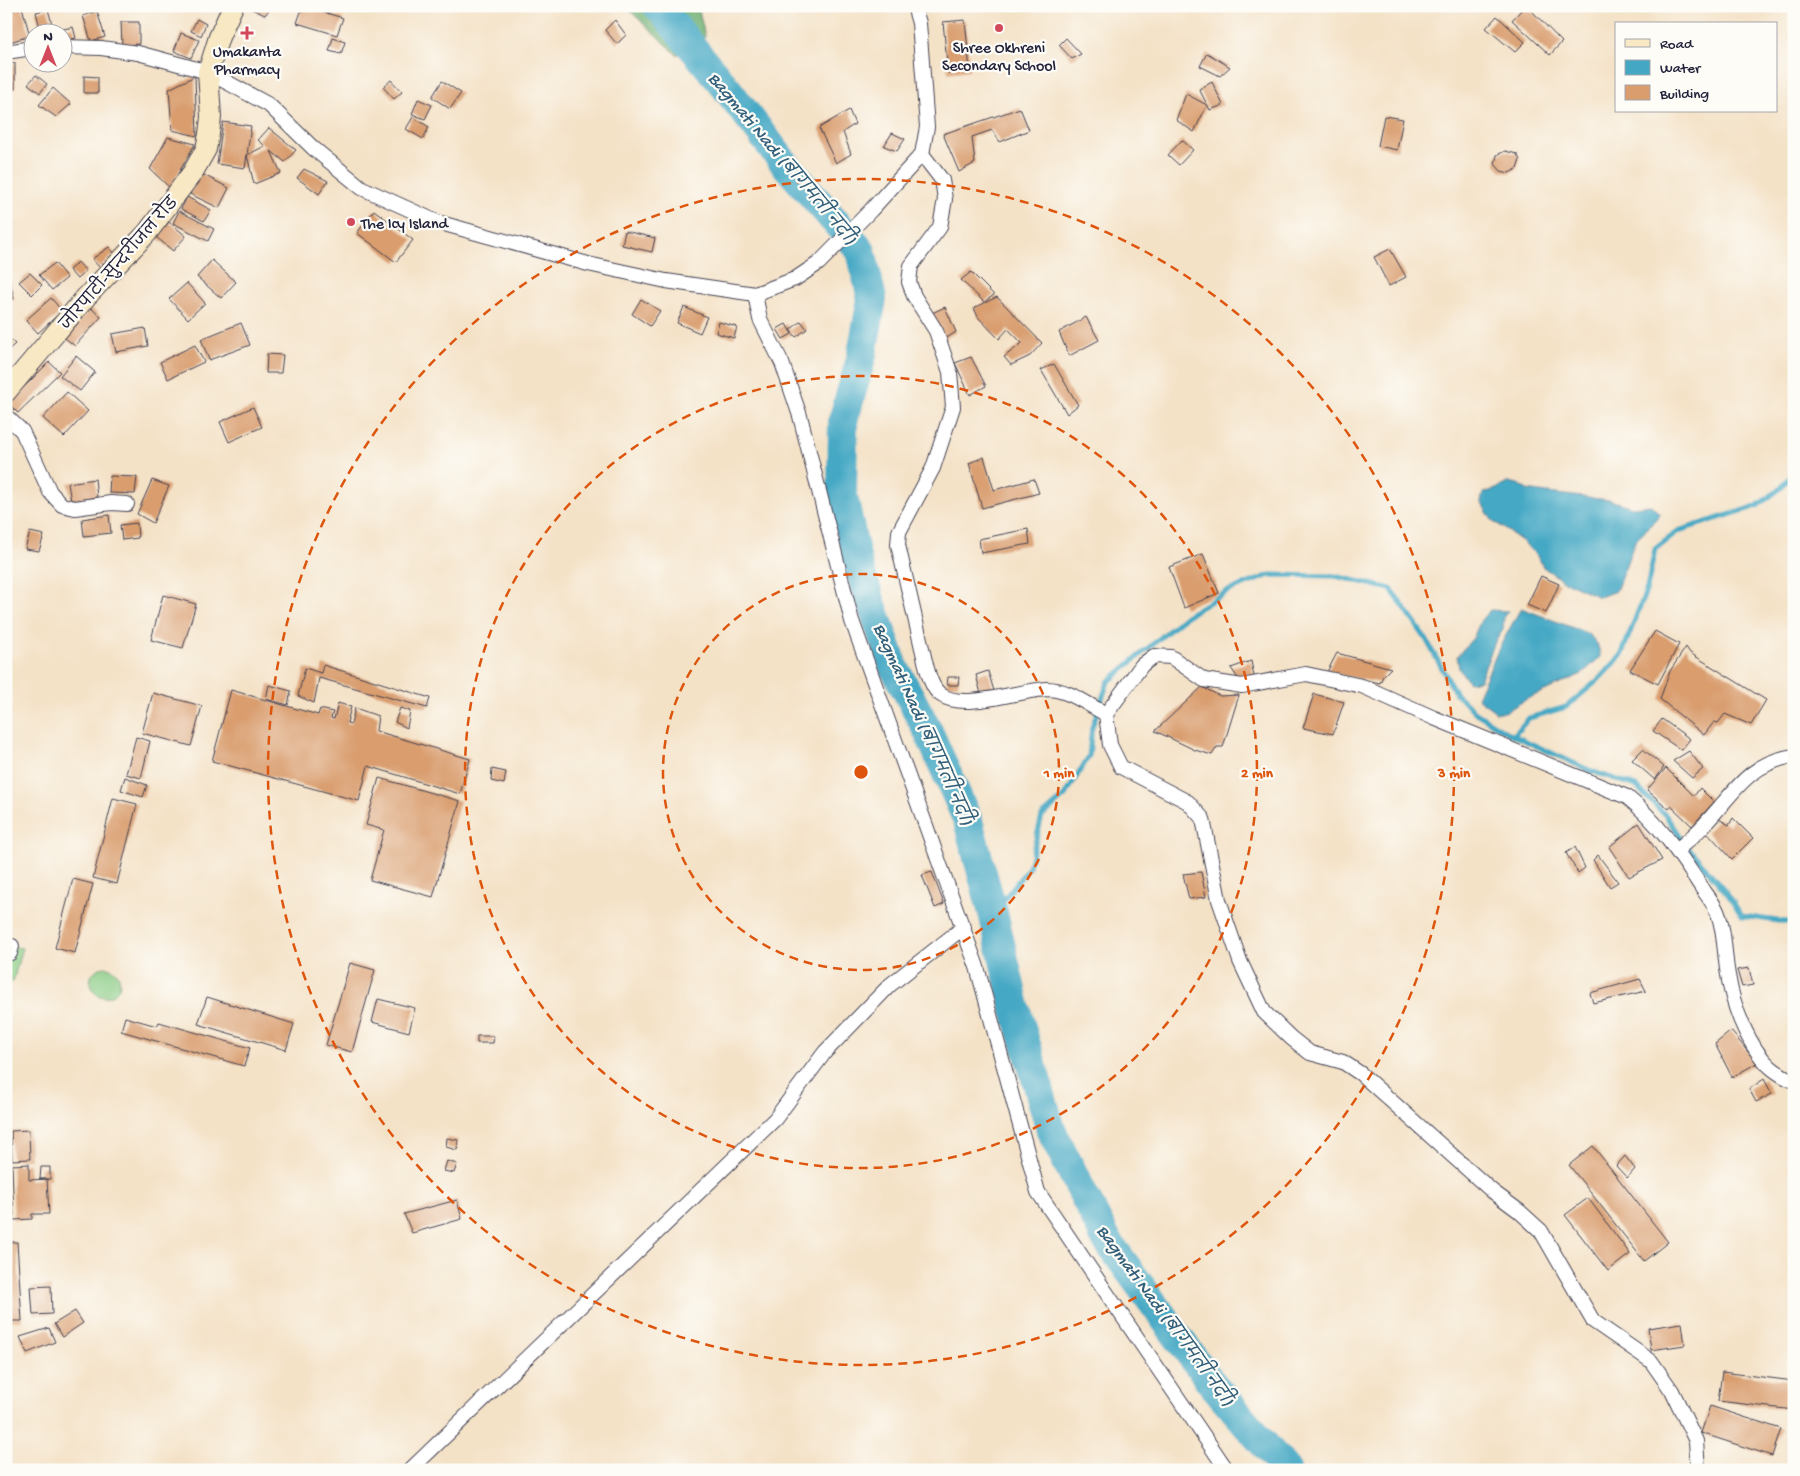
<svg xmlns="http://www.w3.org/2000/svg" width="1800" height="1476" font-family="'Gochi Hand','Playpen Sans Deva',sans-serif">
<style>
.green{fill:#88cb83;stroke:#55765f}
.forest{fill:#6eaf71;stroke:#486856}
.water{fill:#44a8c4;stroke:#336580}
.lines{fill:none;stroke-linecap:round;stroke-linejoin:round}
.stream{stroke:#44a8c4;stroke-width:5}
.river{stroke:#44a8c4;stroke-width:30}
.building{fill:#d99d6e}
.street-casing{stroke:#423f50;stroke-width:16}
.secondary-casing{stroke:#423f50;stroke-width:22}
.street{stroke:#fff;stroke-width:14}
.secondary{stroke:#f8e8c3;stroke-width:20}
.ring{fill:none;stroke:#de560e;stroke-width:2.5;stroke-dasharray:9 6}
.poi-dot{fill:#d1495b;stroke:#fdfcf7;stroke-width:2}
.labels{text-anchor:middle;stroke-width:4.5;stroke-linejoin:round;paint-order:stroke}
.poi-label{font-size:16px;fill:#22223b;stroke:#fdfcf7}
.street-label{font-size:16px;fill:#22223b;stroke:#fdfcf7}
.water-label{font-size:18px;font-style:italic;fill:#315e79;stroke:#fdfcf7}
.centre{fill:#de560e;stroke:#fdfcf7;stroke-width:2.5}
.ring-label{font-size:15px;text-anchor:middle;font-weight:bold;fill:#de560e;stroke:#fdfcf7;stroke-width:4.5;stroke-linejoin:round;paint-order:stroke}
</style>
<rect width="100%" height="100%" fill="#fdfcf7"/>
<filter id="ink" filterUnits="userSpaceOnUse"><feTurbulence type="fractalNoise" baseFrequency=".02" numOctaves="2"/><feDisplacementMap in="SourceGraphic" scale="10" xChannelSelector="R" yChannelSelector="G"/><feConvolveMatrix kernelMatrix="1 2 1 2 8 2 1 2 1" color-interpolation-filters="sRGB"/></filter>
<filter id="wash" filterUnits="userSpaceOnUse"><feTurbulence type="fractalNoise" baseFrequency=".0096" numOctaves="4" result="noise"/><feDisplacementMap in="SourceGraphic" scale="20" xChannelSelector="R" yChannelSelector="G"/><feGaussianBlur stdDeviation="1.12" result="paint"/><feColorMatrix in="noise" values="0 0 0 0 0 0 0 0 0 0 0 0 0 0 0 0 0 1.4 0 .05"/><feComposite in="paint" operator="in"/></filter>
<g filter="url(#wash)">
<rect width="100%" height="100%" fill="#f4e2c7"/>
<g class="green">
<polygon points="6,935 8,935 6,945 22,948 13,982 6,981"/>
<circle cx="105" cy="982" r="15"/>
</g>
<polygon class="forest" points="625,6 698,6 705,36 677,55"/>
<g class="water">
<polygon points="1509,482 1518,484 1527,490 1547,493 1610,500 1632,507 1651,505 1660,514 1649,527 1636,539 1616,591 1599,597 1562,580 1543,567 1537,556 1522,541 1492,520 1481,502 1483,493 1496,489"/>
<path d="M1521,608L1587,633C1595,640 1600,646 1600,657L1582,674L1527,699L1505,712H1496L1477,698L1500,646Z"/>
<polygon points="1490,610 1508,611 1504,616 1503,630 1495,642 1480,680 1469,682 1459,669 1457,656 1473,638 1481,620"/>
</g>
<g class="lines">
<g class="stream">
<polyline points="1514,735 1529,718 1566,707 1597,681 1621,656 1647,588 1655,549 1678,531 1757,506 1781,488 1794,472"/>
<polyline points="993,913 1029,867 1042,816 1065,796 1089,756 1092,727 1108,682 1186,616 1228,591 1270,575 1335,576 1391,589 1426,639 1456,694 1476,713 1506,732 1591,771 1636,786 1666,816 1684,843 1727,893 1742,916 1785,922 1794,921"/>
</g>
<polyline class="river" points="658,6 727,89 785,164 861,251 872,299 861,359 843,421 842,492 858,566 893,665 928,731 968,821 993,913 1015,1007 1051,1130 1106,1239 1210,1381 1286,1470"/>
</g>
<g id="blocks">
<g class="building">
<polygon points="245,6 272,6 265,15"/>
<polygon points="303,6 343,18 337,35 297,23"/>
<polygon points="1525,6 1527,6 1562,42 1550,55 1512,20"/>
<polygon points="22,7 30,36 6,43 6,11"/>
<polygon points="48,9 54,32 41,32 36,12"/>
<polygon points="97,11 105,37 91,41 83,16"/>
<polygon points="1497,16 1525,42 1515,52 1486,28"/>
<polygon points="197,19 206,24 201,36 191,31"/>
<polygon points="615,20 626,35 617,44 605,30"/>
<polygon points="965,20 970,70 948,73 943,22"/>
<polygon points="121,22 139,22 139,44 122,45"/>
<polygon points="73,27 76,38 62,41 62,32 60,32 59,30"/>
<polygon points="181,33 199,40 191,58 174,51"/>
<polygon points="333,38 345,42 341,54 329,51"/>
<polygon points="1066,38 1081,54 1072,59 1059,45"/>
<polygon points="1207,53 1230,67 1220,76 1200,66"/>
<polygon points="15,63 15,89 6,89 6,64"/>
<polygon points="36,75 47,84 40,93 28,84"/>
<polygon points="84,76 98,77 98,93 84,93"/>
<polygon points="195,76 197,136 172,130 169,89"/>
<polygon points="391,80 402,92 394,99 383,87"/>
<polygon points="442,81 461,93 450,109 432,97"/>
<polygon points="1212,82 1223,105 1210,110 1199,89"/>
<polygon points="53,88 71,104 56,117 39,105"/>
<polygon points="1186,94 1207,105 1194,132 1176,120"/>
<polygon points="418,99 432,105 425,119 412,114"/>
<polygon points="1020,108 1029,130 1000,142 992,130 972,137 975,163 959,172 943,134"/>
<polygon points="849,110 855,124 843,132 851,154 836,163 819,128"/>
<polygon points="1384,116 1403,119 1397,150 1378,146"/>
<polygon points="413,117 429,127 423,139 406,129"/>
<polygon points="223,122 251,126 247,155 265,146 258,140 269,128 296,150 285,162 271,151 281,173 254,184 247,155 245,168 217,164"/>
<polygon points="892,133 905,139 897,151 884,146"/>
<polygon points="168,137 195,144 170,188 150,169"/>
<polygon points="1182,140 1193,150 1179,165 1168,155"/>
<polygon points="1505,151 1517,154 1520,160 1517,169 1509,173 1501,171 1495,164 1497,155"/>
<polygon points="304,169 328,181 319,194 297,178"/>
<polygon points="200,173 229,188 219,208 190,194"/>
<polygon points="187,197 211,210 204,221 181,209"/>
<polygon points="374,210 413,240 396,262 357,233"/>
<polygon points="179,211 214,229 208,241 173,223"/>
<polygon points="169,222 186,236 173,251 156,237"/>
<polygon points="625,231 655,238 652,252 622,245"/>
<polygon points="109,247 115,254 99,267 92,259"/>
<polygon points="1390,249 1406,277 1389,286 1374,257"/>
<polygon points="212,260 236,282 221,298 197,277"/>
<polygon points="78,262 86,271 77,279 69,270"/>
<polygon points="55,263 67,278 52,290 39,275"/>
<polygon points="971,272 994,295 984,302 961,280"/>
<polygon points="30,273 42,285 32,295 19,282"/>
<polygon points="9,278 14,299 6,301 6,279"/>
<polygon points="187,283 205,303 188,319 169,299"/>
<polygon points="997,297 1042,343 1030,356 1011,365 1004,357 1022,343 1008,329 999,339 978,317 974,308"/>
<polygon points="51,298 62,311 38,333 26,320"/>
<polygon points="641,299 660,311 650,326 632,314"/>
<polygon points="684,307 707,317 700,333 677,323"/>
<polygon points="945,307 956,332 945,339 932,313"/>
<polygon points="91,308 101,317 75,346 65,338"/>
<polygon points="1086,317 1099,340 1069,356 1059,332"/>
<polygon points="801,321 807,329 796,337 790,330"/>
<polygon points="719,322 737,327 734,338 716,333"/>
<polygon points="241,323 250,345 209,360 201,339"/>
<polygon points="786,324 792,334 783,339 777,329"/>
<polygon points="145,328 148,346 116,352 112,334"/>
<polygon points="6,335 15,344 6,352"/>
<polygon points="195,345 204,362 168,379 160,362"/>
<polygon points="267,354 283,355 281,373 266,373"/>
<polygon points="76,356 95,372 80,391 60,376"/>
<polygon points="971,357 986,386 970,395 955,363"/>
<polygon points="49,362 60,372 18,413 8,403"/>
<polygon points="1054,364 1078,405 1067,414 1041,370"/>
<polygon points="67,392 88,411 64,437 43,418"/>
<polygon points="253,407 262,427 229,442 220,422"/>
<polygon points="984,457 994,490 1034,479 1039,493 982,508 969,463"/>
<polygon points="110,476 137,477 135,494 109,493"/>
<polygon points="95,479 97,497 71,501 68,483"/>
<polygon points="152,480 169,486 153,523 137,514"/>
<polygon points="109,515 111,533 84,536 82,519"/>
<polygon points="137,523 138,538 122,540 120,525"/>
<polygon points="1028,529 1030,544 981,553 979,539"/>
<polygon points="30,532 44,535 39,551 25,549"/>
<polygon points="1203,554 1219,593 1184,608 1169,567"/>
<polygon points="1541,576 1559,584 1546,613 1527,605"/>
<polygon points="163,595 196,604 183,648 151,640"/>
<polygon points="1655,631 1679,644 1658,684 1630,670"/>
<polygon points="1686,647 1690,653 1766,700 1751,725 1725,714 1718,723 1714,722 1704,735 1660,699 1670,671"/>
<polygon points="1337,653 1391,668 1383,676 1380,683 1327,672"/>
<polygon points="1251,661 1254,676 1239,680 1231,668"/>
<polygon points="323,665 430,698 427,708 319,678 314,703 298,696 305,668 321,673"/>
<polygon points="988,671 994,691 981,694 976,675"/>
<polygon points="948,677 959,677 958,685 947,685"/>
<polygon points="269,685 291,691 288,705 266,699"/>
<polygon points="1202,687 1220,696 1239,695 1223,747 1217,747 1212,755 1195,750 1155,731"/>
<polygon points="231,690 318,715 320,709 333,712 331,718 334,719 338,703 351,707 347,723 351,724 355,708 378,716 376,731 470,759 460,794 368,766 359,801 212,761"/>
<polygon points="153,693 202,706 191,746 142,733"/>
<polygon points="1314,694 1344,702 1333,734 1303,728"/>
<polygon points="400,708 410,711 407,728 395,722"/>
<polygon points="1662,719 1690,739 1681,750 1653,731"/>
<polygon points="136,737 150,741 141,778 126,774"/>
<polygon points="1643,749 1664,767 1655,780 1632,760"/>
<polygon points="1689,751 1703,769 1692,778 1673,761"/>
<polygon points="1666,768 1694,796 1700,788 1714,802 1692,826 1671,806 1669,809 1647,790"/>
<polygon points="492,769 506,772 504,784 491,781"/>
<polygon points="125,777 147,785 143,797 121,790"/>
<polygon points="379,778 460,801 433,897 370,880 384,830 366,825"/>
<polygon points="113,798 137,804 117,884 93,878"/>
<polygon points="1733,818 1753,838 1732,859 1707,832 1719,819 1729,825"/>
<polygon points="1639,823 1662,860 1629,877 1609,847"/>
<polygon points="1575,847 1585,868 1578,873 1566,853"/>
<polygon points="1598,855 1618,882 1610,887 1593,860"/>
<polygon points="932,872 944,904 935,908 922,875"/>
<polygon points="1201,872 1206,897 1189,899 1183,874"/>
<polygon points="73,879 93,884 75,953 55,948"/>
<polygon points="350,963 375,970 352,1052 326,1045"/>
<polygon points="1749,968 1753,985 1742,987 1737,970"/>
<polygon points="1640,979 1646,991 1593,1003 1590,993"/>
<polygon points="207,997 294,1024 286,1050 198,1024"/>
<polygon points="378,999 415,1008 409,1032 372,1022"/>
<polygon points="125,1017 157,1026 159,1022 250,1048 244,1066 121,1031"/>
<polygon points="1731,1031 1757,1063 1732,1077 1715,1044"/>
<polygon points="477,1036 494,1036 493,1043 477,1043"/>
<polygon points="1764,1079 1772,1094 1756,1102 1749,1089"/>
<polygon points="29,1130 30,1159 12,1160 11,1131"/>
<polygon points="447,1138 458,1140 457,1150 446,1147"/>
<polygon points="1593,1146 1668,1242 1644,1261 1569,1165"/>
<polygon points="1625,1156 1635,1169 1627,1178 1616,1166"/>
<polygon points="447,1161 457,1164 454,1173 444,1171"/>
<polygon points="29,1164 29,1180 47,1179 49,1214 32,1214 32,1219 14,1220 12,1165"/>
<polygon points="41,1167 50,1167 50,1179 40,1179"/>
<polygon points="1588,1198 1630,1254 1608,1271 1565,1215"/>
<polygon points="457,1200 462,1219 412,1233 404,1214"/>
<polygon points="6,1242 17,1242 22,1321 6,1321"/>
<polygon points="51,1286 52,1314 33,1315 31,1287"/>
<polygon points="75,1311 83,1323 62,1337 54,1324"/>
<polygon points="1682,1323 1685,1345 1651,1350 1648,1328"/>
<polygon points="49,1328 55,1342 27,1353 20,1337"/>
<polygon points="1722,1372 1794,1381 1794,1410 1718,1401"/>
<polygon points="1710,1406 1781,1429 1772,1456 1701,1433"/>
<polygon points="1793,1448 1794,1470 1787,1470"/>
</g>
</g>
</g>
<g filter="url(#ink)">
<use href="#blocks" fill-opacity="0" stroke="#423f50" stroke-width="1"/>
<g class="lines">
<defs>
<g id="street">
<polyline points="62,47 101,48 138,53 208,72 269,105 313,148 362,188 437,222 588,264 666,281 755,294 795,279 819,263 871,210 922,154 927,127 919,23 914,6"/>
<polyline points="6,52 32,48"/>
<path d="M922,154L942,180L945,199L940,227L911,266L909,282L914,296L936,331L950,372L953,407L933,468L899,532L898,545L925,661C928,672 931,688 941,695C964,711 1020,690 1047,689C1068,689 1088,705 1106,714"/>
<polyline points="755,294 760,319 782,363 800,416 852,621 977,967 1038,1192 1227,1470"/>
<polyline points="6,416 22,431 50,492 62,505 75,508 111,503 127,504"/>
<path d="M1677,850C1686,842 1695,835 1703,826C1733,795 1747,763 1794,756"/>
<polyline points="6,945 12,946 10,953 6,953"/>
<polyline points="410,1470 775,1119 825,1052 890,985 964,927"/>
<path d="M1698,1470L1696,1441L1672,1391L1651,1361L1593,1321L1541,1231L1519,1211L1492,1191L1361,1074L1343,1062L1310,1053L1291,1038L1264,1012L1240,961L1219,900L1203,819L1188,802L1121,767L1110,745L1106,714L1142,665L1154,656L1171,657L1204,680L1242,686L1306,674L1362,686L1434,718L1627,797C1657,821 1679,853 1700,885C1705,893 1713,902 1717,911C1725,930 1724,954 1728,975C1733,1007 1751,1057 1780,1074C1784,1077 1789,1079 1794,1081"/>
</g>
<polyline id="secondary" points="6,392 86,297 147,233 193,172 206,149 209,134 211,117 208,72 219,37 233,6"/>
</defs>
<use href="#street" class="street-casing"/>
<use href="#secondary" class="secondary-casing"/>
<use href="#street" class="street"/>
<use href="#secondary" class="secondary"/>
</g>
</g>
<g class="ring">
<circle cx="861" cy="772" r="198"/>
<circle cx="861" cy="772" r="396"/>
<circle cx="861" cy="772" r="593"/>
</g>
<g class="poi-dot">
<circle cx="999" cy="28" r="5"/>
<path d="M244.5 25.5h5v5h5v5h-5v5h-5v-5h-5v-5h5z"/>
<circle cx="351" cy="222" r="5"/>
</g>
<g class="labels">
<g class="poi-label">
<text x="999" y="52">Shree Okhreni<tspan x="999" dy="18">Secondary School</tspan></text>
<text x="247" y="56">Umakanta<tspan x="247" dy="18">Pharmacy</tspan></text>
<text x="361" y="228" text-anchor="start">The Icy Island</text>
</g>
<g class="street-label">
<text transform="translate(118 262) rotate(-49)" y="6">जोरपाटी-सुन्दरीजल रोड</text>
</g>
<g class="water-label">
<text transform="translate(783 158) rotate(50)" y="6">Bagmati Nadi (बागमती नदी)</text>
<text transform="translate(924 724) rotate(66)" y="6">Bagmati Nadi (बागमती नदी)</text>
<text transform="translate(1166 1315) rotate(54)" y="6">Bagmati Nadi (बागमती नदी)</text>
</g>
</g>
<circle cx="861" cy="772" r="8" class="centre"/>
<g class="ring-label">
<text x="1059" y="777">1 min</text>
<text x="1257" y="777">2 min</text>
<text x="1454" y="777">3 min</text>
</g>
<rect width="1800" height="1476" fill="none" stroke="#fdfcf7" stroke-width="25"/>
<rect x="1615" y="22" width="162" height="90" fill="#fdfcf7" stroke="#a5a5ac"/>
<rect x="1625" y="39" width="25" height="8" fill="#f8e8c3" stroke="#a5a5ac"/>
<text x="1660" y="48" font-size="15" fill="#22223b">Road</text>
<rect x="1625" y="60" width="25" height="15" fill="#44a8c4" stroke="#a5a5ac"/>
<text x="1660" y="72" font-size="15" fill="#22223b">Water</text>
<rect x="1625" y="85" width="25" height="15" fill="#d99d6e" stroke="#a5a5ac"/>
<text x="1660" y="98" font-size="15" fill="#22223b">Building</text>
<g transform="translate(48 48)"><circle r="24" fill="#fdfcf7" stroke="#a5a5ac"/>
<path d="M0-4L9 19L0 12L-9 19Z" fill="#d1495b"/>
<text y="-8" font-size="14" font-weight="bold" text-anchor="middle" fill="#22223b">N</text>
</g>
</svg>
